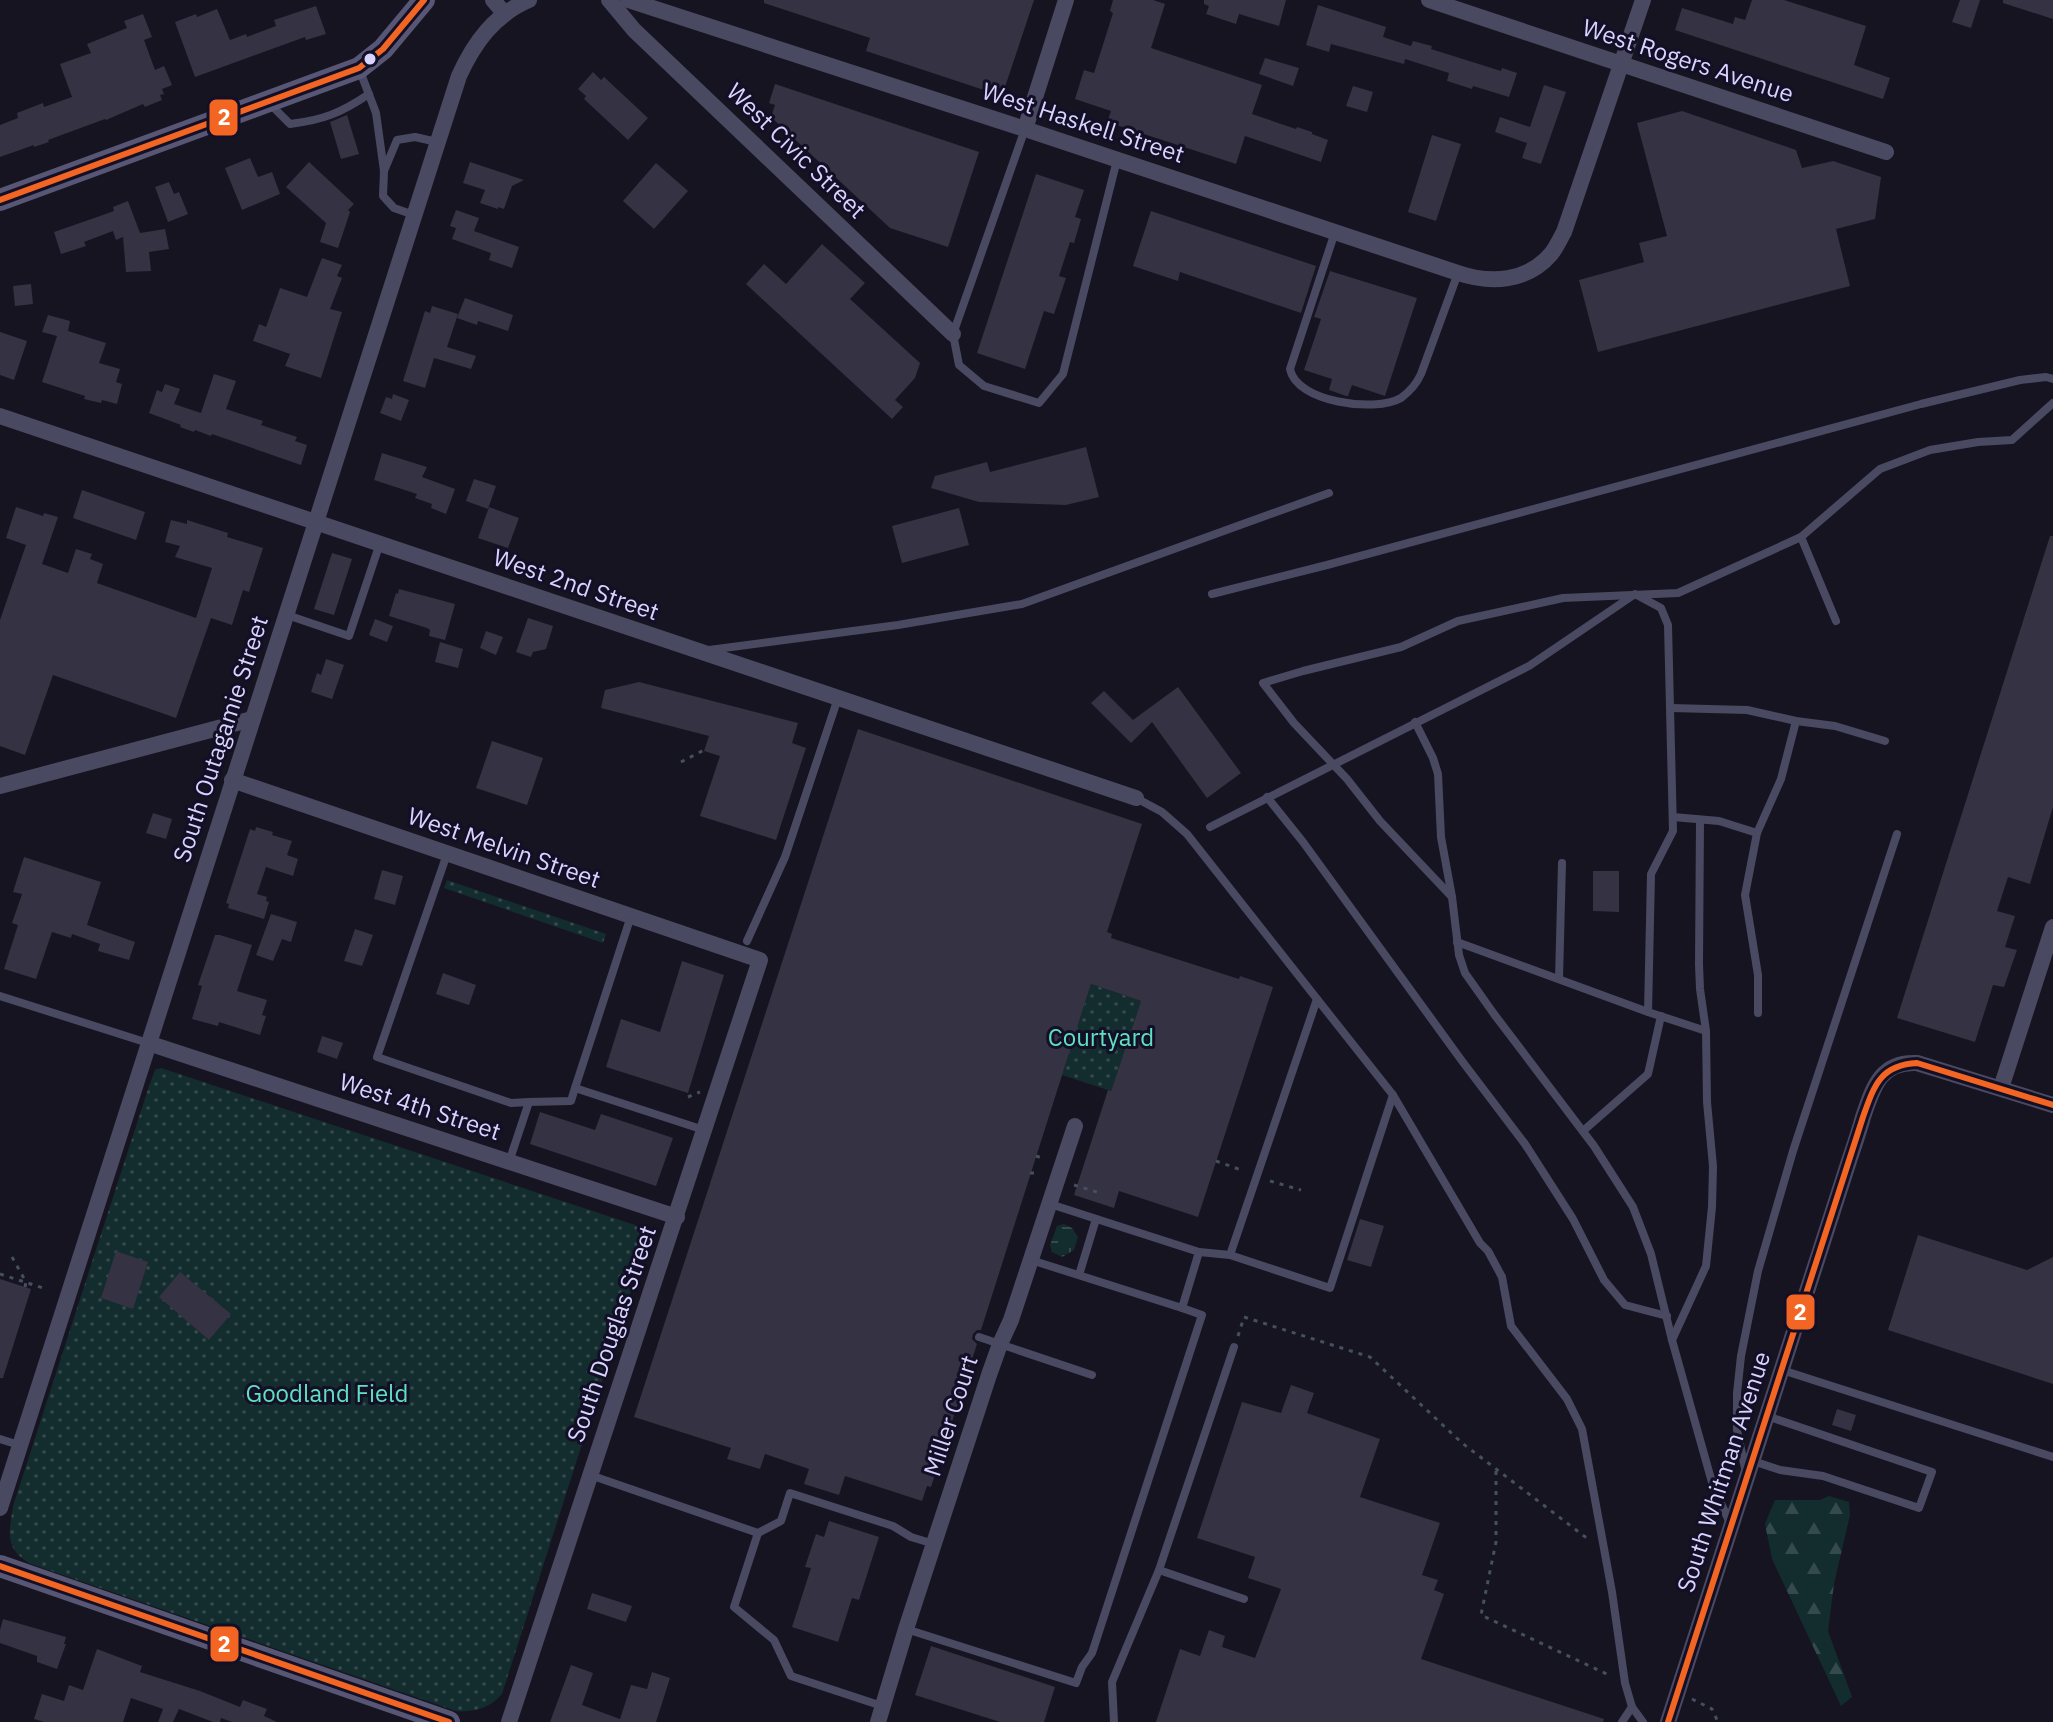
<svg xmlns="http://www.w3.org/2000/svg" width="2053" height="1722" font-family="'IBM Plex Sans',sans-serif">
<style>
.forest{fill:url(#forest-firs)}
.wetland{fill:url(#wetland-marsh)}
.park{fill:url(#park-dots)}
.building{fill:#343243}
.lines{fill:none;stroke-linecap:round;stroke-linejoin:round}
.path{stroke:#44505f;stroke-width:3;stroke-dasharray:4 6;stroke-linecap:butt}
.lane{stroke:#4a4962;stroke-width:8}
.street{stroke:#4a4962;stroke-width:16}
.secondary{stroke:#575674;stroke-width:22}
.bus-1-casing{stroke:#130f26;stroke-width:12}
.bus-1{stroke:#f26522;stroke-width:6}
.bus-dot{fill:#d9d4ff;stroke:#130f26;stroke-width:3}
.labels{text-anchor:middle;stroke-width:6;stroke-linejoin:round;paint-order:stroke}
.street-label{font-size:24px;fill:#d9d4ff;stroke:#130f26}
.park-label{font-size:24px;fill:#5fe0c0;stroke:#130f26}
.line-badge{stroke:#130f26;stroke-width:3}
.badge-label{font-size:22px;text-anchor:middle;font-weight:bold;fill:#fff}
</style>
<defs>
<pattern id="forest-firs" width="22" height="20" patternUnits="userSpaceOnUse" patternTransform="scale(2)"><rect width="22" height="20" fill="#132c2d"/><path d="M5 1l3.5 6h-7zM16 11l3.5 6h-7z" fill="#354a4c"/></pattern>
<pattern id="wetland-marsh" width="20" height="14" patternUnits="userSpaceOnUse" patternTransform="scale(2)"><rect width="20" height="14" fill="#132c2d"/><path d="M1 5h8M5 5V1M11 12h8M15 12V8" fill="none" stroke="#354a4c"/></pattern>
<pattern id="park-dots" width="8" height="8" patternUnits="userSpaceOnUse" patternTransform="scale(2)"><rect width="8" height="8" fill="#132c2d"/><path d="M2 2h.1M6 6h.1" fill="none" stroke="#354a4c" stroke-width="1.8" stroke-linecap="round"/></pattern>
</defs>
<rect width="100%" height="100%" fill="#161421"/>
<polygon class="forest" points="1829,1496 1849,1502 1850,1515 1834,1584 1828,1631 1852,1697 1841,1706 1772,1559 1765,1524 1775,1500 1820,1500"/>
<polygon class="wetland" points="1064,1224 1072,1228 1078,1237 1074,1250 1062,1257 1052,1252 1050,1245 1057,1226"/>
<g class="park">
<polygon points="447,880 606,934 603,943 444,888"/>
<polygon points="1091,984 1141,1001 1111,1091 1062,1075"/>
<path d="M161,1068L635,1225L646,1234L644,1251L502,1694C489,1709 475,1712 456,1711L31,1564C4,1549 9,1533 13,1506L149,1086L155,1070Z"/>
</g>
<g class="building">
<polygon points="764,0 1034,0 1002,96 866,51 870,38 764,3"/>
<polygon points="1113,0 1153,0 1165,4 1151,48 1262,85 1252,114 1296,129 1297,127 1312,132 1312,134 1328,140 1321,162 1245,136 1236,164 1107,122 1111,111 1075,99 1084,70 1094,73 1113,13 1110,11"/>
<polygon points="1204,0 1286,0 1279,26 1239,14 1236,24 1206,14 1209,6 1204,4"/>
<polygon points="1752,0 1784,0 1866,26 1854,65 1890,78 1883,99 1675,30 1682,8 1733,24 1735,17 1745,20"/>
<polygon points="1960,0 1980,0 1971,28 1952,22"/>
<polygon points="2003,0 2053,0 2053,19 2003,3"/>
<polygon points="1318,5 1386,27 1383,37 1411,46 1413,41 1432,46 1431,49 1501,71 1502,68 1517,73 1509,97 1473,86 1472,89 1447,81 1449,73 1405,59 1404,64 1331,44 1329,52 1306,45"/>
<polygon points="316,6 326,34 306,40 305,37 195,77 175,22 196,14 197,17 217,9 230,40 246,34 247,37 276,26 274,20"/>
<polygon points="143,14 152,37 144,40 155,70 164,66 172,85 162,89 164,94 160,95 162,100 145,107 143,104 106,120 105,119 48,140 49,142 34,147 34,145 0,157 0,125 18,118 17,113 43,103 44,107 72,97 60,64 91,53 87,44 127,28 124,21"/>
<polygon points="1265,58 1299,68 1293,86 1259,74"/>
<polygon points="593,72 601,80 604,77 648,118 628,140 584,99 586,96 578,89"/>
<polygon points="775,84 979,152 948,247 890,228 771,117 775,105 769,103"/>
<polygon points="1544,85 1566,92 1541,164 1522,158 1527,143 1495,132 1500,117 1530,127"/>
<polygon points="1353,86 1373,92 1367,112 1346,106"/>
<polygon points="1682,111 1796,150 1802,168 1833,161 1881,177 1875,219 1836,229 1850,286 1598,352 1579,280 1644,262 1639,243 1667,236 1637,123"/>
<polygon points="347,115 359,154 341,159 330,122"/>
<polygon points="1432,135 1461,144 1436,221 1408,212"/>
<polygon points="250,158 258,177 272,172 280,194 242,210 225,168"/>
<polygon points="309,162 354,204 348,210 350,212 338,248 320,242 326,223 286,187"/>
<polygon points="470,162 524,180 512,186 504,209 498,207 498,209 480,203 485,190 463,183"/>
<polygon points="656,163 688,191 654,229 623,201"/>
<polygon points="1036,174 1084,190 1075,217 1081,219 1074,243 1070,242 1059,276 1066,278 1054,314 1044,311 1025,369 977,353"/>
<polygon points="169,182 174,194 179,192 188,214 168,222 155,187"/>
<polygon points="128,201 140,233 165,229 169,249 149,252 151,271 126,272 123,237 116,240 113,231 84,242 86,246 61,254 54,232 100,216 114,211 113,207"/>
<polygon points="456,210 479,218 474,231 519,247 512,268 489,260 491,253 452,239 456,228 450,226"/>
<polygon points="1151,211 1316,266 1301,313 1180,272 1178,281 1133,266"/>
<polygon points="822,244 865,283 850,299 920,363 915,378 895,400 903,407 892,419 746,284 764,264 786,284"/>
<polygon points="322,258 342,265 337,276 342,278 330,309 342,312 321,378 285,366 290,354 253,341 259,324 266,327 280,288 307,297"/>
<polygon points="1330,271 1417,298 1385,396 1352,385 1348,396 1346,396 1329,390 1332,379 1304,370 1321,319 1314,317"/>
<polygon points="31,284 33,304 15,306 13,286"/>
<polygon points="465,298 513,315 508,331 478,321 477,325 457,318"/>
<polygon points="432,306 458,314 447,347 476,356 471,369 434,358 425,388 403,381 425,311 430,313"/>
<polygon points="48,315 70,321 68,331 106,343 99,363 120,369 116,382 122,384 117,404 102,400 101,403 84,399 85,396 42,382 57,336 42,332"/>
<polygon points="0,332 27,341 14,380 0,375"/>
<polygon points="214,374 236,381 226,409 263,421 261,425 297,437 295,441 307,445 301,465 212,434 211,436 195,430 194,432 180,427 181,425 149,413 157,390 162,392 165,384 180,389 174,404 201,413"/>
<polygon points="393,394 409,400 401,421 380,413 386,397 392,399"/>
<polygon points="1086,447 1099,497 1066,505 979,502 931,488 935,476 987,462 990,472"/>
<polygon points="382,453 427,467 422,477 455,489 446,514 431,508 432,504 415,498 417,494 374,480"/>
<polygon points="474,479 496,486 488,509 466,501"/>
<polygon points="82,490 145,512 136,540 73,518"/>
<polygon points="16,507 43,516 44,513 58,517 42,564 68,573 76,549 92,554 90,559 103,564 97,583 196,618 212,568 175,557 180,546 165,542 171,520 187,524 187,520 228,533 227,537 263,548 249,592 243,590 232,625 211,618 176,718 53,675 25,755 0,746 0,620 26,545 6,538"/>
<polygon points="489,507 519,518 508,548 478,538"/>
<polygon points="959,508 969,545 902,563 892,526"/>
<polygon points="2050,536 2053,536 2053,807 2030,884 2008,877 1997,911 2015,916 2005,947 2017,950 2004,987 1993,985 1975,1042 1897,1018"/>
<polygon points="332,553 352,559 334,615 314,609"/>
<polygon points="399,589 455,604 445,640 429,636 430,630 427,628 389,616 396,593 398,594"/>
<polygon points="528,618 553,626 546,649 533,652 531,657 516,652"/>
<polygon points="375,619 393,626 387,642 369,635"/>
<polygon points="486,631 503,637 496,655 480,648"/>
<polygon points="440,642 463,649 458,668 435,662"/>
<polygon points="326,659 344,665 332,699 311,692 317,673 321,675"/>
<polygon points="639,682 798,723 792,743 806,748 776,840 700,816 720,756 704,751 709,736 601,708 605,690"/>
<polygon points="1178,687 1241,773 1207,798 1152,722 1131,743 1091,703 1104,691 1133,720"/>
<polygon points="858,729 1142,824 1107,932 1112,934 1111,938 1239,979 1240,976 1273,987 1198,1217 1119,1191 1114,1208 1074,1195 1108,1090 1111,1091 1141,1001 1091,984 981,1330 977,1330 973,1334 972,1339 977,1344 931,1487 927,1486 922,1501 845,1476 839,1495 804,1484 809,1469 765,1454 760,1469 727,1459 731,1448 634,1417"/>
<polygon points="492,741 543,758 527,805 476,788"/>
<polygon points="153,813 172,819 166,839 146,833"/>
<polygon points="256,827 273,832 272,835 292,841 287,855 298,859 293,876 266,867 257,894 267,897 266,901 269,902 264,919 228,908 229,904 226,903 250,829 255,831"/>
<polygon points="24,857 101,882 87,925 135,942 129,960 98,951 100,944 72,934 71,938 52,932 36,979 4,969 18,925 12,923 22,894 13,892"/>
<polygon points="382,870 403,876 395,905 374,899"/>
<polygon points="1593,871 1619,871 1619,912 1593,911"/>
<polygon points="271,914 297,922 291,942 282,939 273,961 256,955"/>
<polygon points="355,929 373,935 362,966 344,961"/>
<polygon points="215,935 220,935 252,945 237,991 267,1000 262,1015 266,1016 260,1035 219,1022 218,1026 192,1019 202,986 198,985"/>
<polygon points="682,961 724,975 688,1093 606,1067 621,1019 660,1032"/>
<polygon points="443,973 476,985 469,1005 436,994"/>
<polygon points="322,1036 343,1043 337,1059 317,1052"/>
<polygon points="540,1112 595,1130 601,1114 673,1138 656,1186 530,1144"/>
<polygon points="1360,1219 1384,1226 1371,1267 1347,1260"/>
<polygon points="1918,1235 2027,1270 2053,1257 2053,1384 1888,1330"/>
<polygon points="116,1251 148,1262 133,1309 101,1298"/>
<polygon points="180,1272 231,1314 209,1340 159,1297"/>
<polygon points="0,1279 31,1289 3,1378 0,1378"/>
<polygon points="1291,1385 1314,1393 1307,1413 1380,1439 1360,1497 1440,1523 1422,1575 1438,1580 1434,1590 1444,1594 1421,1659 1604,1719 1603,1722 1156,1722 1180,1649 1200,1656 1209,1630 1225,1636 1222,1647 1255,1658 1281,1589 1248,1578 1255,1557 1197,1538 1242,1402 1281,1413"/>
<polygon points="1837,1409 1856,1415 1851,1431 1832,1425"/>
<polygon points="829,1521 879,1537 859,1600 852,1598 838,1642 792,1627 811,1568 805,1567 816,1534 824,1537"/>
<polygon points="592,1593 632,1606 626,1622 587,1609"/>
<polygon points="3,1619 66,1637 64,1644 66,1644 57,1669 37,1662 37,1656 0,1643 0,1630"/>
<polygon points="931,1646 1055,1687 1044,1722 1000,1722 915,1695"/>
<polygon points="97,1649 142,1666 140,1672 162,1679 200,1691 240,1707 243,1700 267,1709 264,1716 277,1722 232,1722 221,1718 220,1722 213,1722 179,1709 173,1722 158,1722 163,1709 131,1698 123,1722 44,1722 34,1719 42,1694 64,1701 69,1685 83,1690"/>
<polygon points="571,1665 593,1673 582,1705 620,1719 631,1685 647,1689 652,1672 670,1678 656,1722 550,1722"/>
</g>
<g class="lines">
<g class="path">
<polyline points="681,762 706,749"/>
<polyline points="688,1097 700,1092"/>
<polyline points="1036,1156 1045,1159"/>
<polyline points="1216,1161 1244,1171"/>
<polyline points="1030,1173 1040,1173"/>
<polyline points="1270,1181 1301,1190"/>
<polyline points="1074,1185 1097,1192"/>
<polyline points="12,1257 26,1282 25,1287"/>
<polyline points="0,1274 46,1289"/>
<polyline points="1238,1336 1244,1317 1370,1357 1462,1443 1588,1539"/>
<polyline points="1496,1471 1496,1542 1481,1615 1611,1676"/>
<polyline points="1692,1699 1712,1709 1718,1722"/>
</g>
<g class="lane">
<polyline points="360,71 376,113 384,171 383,196 394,208 414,215"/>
<path d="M269,103L290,124C323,120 341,113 369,94"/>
<polyline points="1025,129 953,334 959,365 984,386 1039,403 1063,374 1117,160"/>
<polyline points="384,171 397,140 415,137 437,142"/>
<path d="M1335,232L1290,369C1296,402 1375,413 1401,398C1409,392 1417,383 1421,374L1458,273"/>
<polyline points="1801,537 1836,621"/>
<polyline points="1212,594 1327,565 1921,404 2020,380 2046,377 2053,379"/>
<polyline points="287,615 349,636 380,543"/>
<polyline points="709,650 898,625 1022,604 1329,493"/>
<polyline points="1671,708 1747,710 1796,721 1835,726 1885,741"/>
<polyline points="1415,722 1433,758 1438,774 1441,837 1452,897 1459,955 1465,973 1494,1014 1594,1146 1633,1207 1651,1254 1672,1340 1713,1486 1730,1523"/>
<polyline points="1267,797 1303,842 1462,1061 1525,1144 1573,1219 1604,1280 1625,1305 1667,1316"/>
<polyline points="1136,798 1162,812 1187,834 1317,999"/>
<polyline points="1673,817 1719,821 1757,833 1745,895 1758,975 1758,1013"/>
<polyline points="1700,820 1699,964 1700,989 1706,1031"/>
<polyline points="1210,827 1529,666 1635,594 1661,608 1668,625 1673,831 1651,874 1648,1012 1706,1031 1707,1102 1713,1166 1712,1207 1706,1266 1672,1340"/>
<polyline points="1757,833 1781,779 1796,721"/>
<polyline points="447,854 377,1057 511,1103 529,1102"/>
<polyline points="1452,897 1380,821 1347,779 1294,723 1263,683 1303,671 1401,647 1458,621 1563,598 1678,593 1801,537 1880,469 1930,450 1978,442 2012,440 2053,403"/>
<polyline points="631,916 575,1088 704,1130"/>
<polyline points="747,941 785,857 838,698"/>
<polyline points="1457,942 1648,1012"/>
<polyline points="1559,979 1562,863"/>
<polyline points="0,996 148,1043"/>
<polyline points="1393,1095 1480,1243 1488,1251 1502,1277 1511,1326 1567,1399 1582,1429 1612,1592 1625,1683 1632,1707 1643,1722"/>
<polyline points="1583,1131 1648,1074 1661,1016"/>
<polyline points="509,1162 529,1102 571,1101 575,1088"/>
<polyline points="1199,1252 1230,1255 1317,999 1393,1095 1330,1288 1230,1255"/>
<polyline points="1031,1260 1182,1308 1199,1252 1050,1204"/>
<polyline points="1079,1275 1096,1219"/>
<polyline points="979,1337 1092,1375"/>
<polyline points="1782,1370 2053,1457"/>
<polyline points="0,1439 19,1445"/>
<polyline points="1753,1461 1780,1470 1823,1476 1919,1508 1932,1472 1767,1416"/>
<polyline points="1746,1473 1737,1430 1737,1393 1741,1356 1758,1271 1793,1151 1897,834"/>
<polyline points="590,1475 758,1533 734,1607 774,1640 791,1676 882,1706"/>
<polyline points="758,1533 781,1521 790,1493 893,1526 911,1537 934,1544"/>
<polyline points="1159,1570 1244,1599"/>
<polyline points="906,1629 1076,1683 1082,1667 1092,1653 1202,1315 1182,1308"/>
<polyline points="1114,1722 1112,1682 1159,1570 1234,1347"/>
<polyline points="1622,1722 1632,1707"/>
</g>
<g class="street">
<polyline points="493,0 505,14"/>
<polyline points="609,0 634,30 953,334"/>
<path d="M628,0L1025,129L1458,273C1491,284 1527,282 1551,254C1556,248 1560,239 1564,232L1643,0"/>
<polyline points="1429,0 1886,152"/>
<polyline points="1025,129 1066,0"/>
<polyline points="0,416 1136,798"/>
<polyline points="232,780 760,960 509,1722"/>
<polyline points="0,786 252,719"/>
<polyline points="148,1043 677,1217"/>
<polyline points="2001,1088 2053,927"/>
<path d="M0,1508L459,76C474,43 494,15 529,0"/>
<polyline points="878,1722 906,1629 989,1375 1000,1344 1011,1320 1075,1126"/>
<path d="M1668,1722L1849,1161C1854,1146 1859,1132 1863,1117C1873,1088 1880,1061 1917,1063L2053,1105"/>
</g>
<g class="secondary">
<polyline points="0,200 359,68 383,49 424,0"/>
<polyline points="0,1566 449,1722"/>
</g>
<defs>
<g id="bus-1">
<polyline points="0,200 359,68 383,49 424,0"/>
<polyline points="0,1566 449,1722"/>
<path d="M1668,1722L1863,1117C1874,1086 1880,1065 1917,1063L2053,1105"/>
</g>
</defs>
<use href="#bus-1" class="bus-1-casing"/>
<use href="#bus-1" class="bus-1"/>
</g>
<circle class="bus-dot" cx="370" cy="59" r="7"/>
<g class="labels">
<g class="street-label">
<text transform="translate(1688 61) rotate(18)" y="8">West Rogers Avenue</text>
<text transform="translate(1083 123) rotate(18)" y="8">West Haskell Street</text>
<text transform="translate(796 151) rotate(44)" y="8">West Civic Street</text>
<text transform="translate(576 585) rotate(19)" y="8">West 2nd Street</text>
<text transform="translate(221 739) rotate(-72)" y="8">South Outagamie Street</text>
<text transform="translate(504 848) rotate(19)" y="8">West Melvin Street</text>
<text transform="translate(420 1107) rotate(18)" y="8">West 4th Street</text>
<text transform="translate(612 1334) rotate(-71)" y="8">South Douglas Street</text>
<text transform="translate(951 1416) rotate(-72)" y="8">Miller Court</text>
<text transform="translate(1724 1472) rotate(-72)" y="8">South Whitman Avenue</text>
</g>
<g class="park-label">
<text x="1101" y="1046">Courtyard</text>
<text x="327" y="1402">Goodland Field</text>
</g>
</g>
<g class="line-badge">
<rect x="208" y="98" width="31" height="39" rx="8" fill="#f26522"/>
<rect x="1785" y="1293" width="31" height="38" rx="8" fill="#f26522"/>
<rect x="209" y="1625" width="31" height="38" rx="8" fill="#f26522"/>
</g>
<g class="badge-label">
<text x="224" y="125">2</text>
<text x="1800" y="1320">2</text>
<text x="224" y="1652">2</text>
</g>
</svg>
